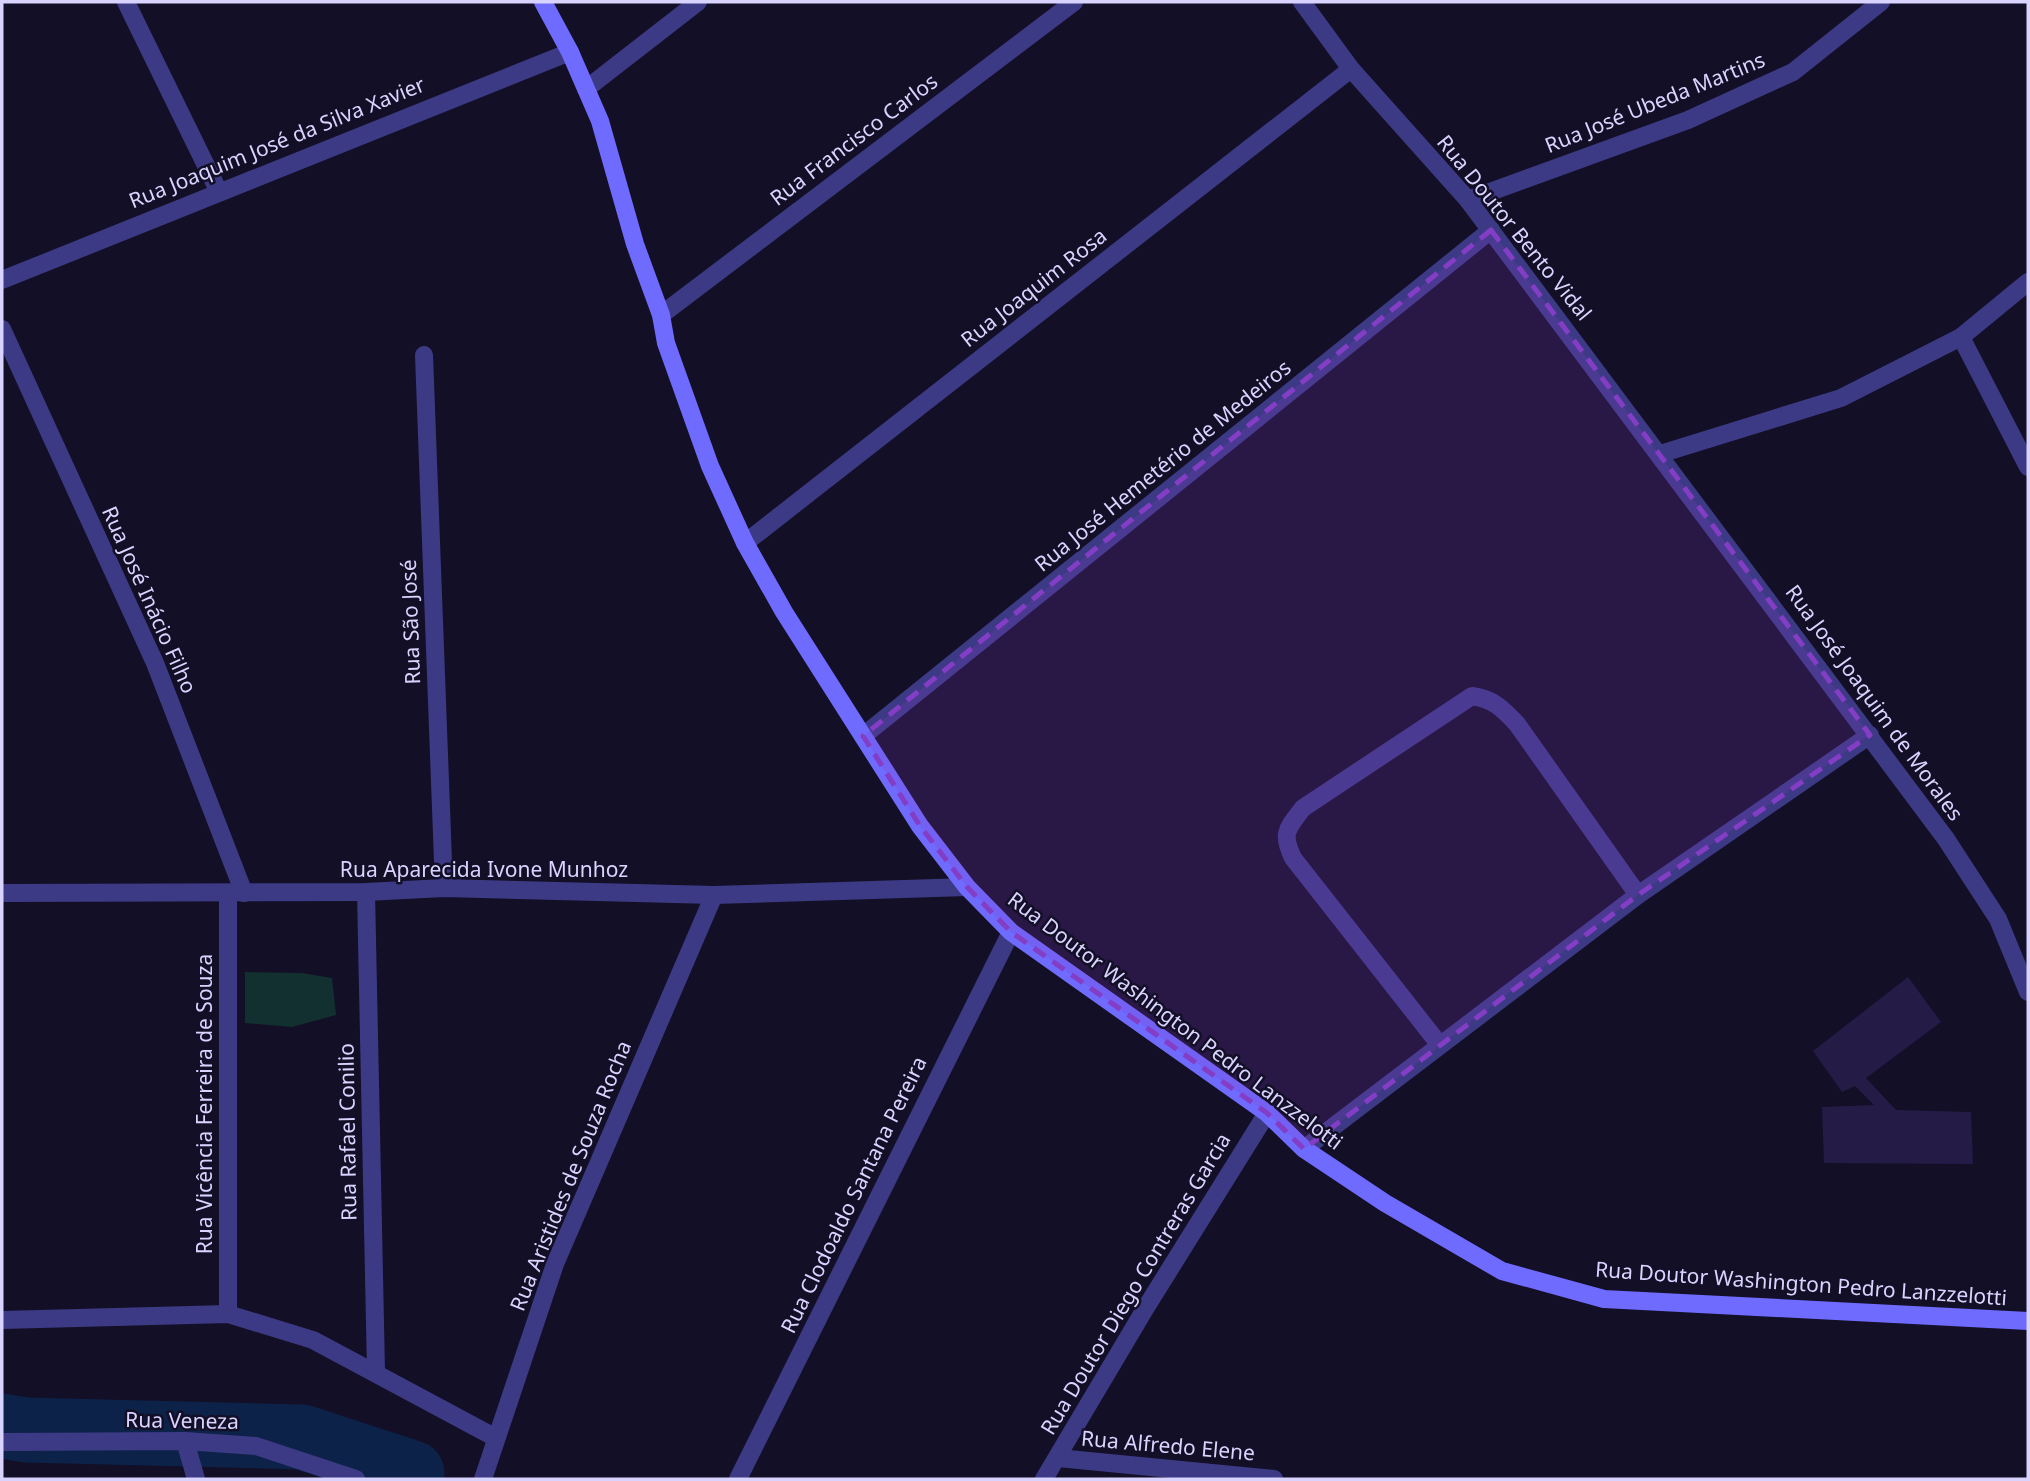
<svg xmlns="http://www.w3.org/2000/svg" width="2030" height="1481" font-family="'Noto Sans',sans-serif">
<style>
.green{fill:#12302f}
.lines{fill:none;stroke-linecap:round;stroke-linejoin:round}
.river{stroke:#0c2248;stroke-width:65}
.building{fill:#241b47}
.service{stroke:#3d3a85;stroke-width:18}
.minor{stroke:#3d3a85;stroke-width:18}
.secondary{stroke:#6f6bff;stroke-width:18}
.marked{fill:#843dc5;fill-opacity:0.2;stroke:#843dc5;stroke-width:5;stroke-dasharray:14 9;stroke-linejoin:round}
.labels{text-anchor:middle;stroke-width:5;stroke-linejoin:round;paint-order:stroke}
.street-label{font-size:21px;fill:#d9d4ff;stroke:#130f26}
</style>
<rect width="100%" height="100%" fill="#130f26"/>
<polygon class="green" points="245,972 302,973 332,978 336,1015 292,1027 245,1023"/>
<g class="lines">
<polyline class="river" points="2,1426 26,1430 302,1437 412,1473"/>
</g>
<polygon class="building" points="1908,977 1941,1022 1866,1078 1896,1110 1971,1112 1973,1164 1824,1163 1822,1107 1874,1105 1855,1086 1842,1092 1813,1051"/>
<g class="lines">
<g class="service">
<polyline points="586,89 698,2"/>
<polyline points="661,315 1074,2"/>
<polyline points="745,543 1351,69"/>
</g>
<g class="minor">
<polyline points="126,2 218,190"/>
<polyline points="1302,2 1351,69 1468,200 1946,839 1998,919 2028,992"/>
<polyline points="1468,200 1688,120 1793,72 1881,2"/>
<polyline points="2,280 570,52"/>
<polyline points="2,329 155,663 244,893"/>
<polyline points="1961,337 2028,467"/>
<polyline points="424,355 444,888"/>
<polyline points="1660,454 1841,398 1961,337 2028,282"/>
<polyline points="863,736 1491,230"/>
<polyline points="366,892 376,1371"/>
<polyline points="2,893 366,892 444,888 714,895 967,887"/>
<polyline points="228,893 228,1314"/>
<path d="M1439,1044L1293,858C1281,833 1287,829 1303,808L1472,696C1493,699 1502,708 1517,724L1638,895"/>
<polyline points="1304,1149 1638,895 1870,735"/>
<polyline points="2,1320 228,1314 313,1340 496,1438"/>
<polyline points="185,1441 196,1479"/>
<polyline points="2,1442 185,1441 256,1446 356,1479"/>
<polyline points="1058,1458 1274,1479"/>
<polyline points="483,1479 555,1264 714,895"/>
<polyline points="738,1479 1011,932"/>
<polyline points="1044,1479 1145,1309 1267,1113"/>
</g>
<polyline class="secondary" points="543,2 570,52 600,121 635,244 661,315 666,343 710,466 745,543 784,612 920,826 967,887 1011,932 1267,1113 1304,1149 1385,1203 1502,1271 1604,1299 2028,1321"/>
</g>
<path class="marked" d="M1491,230L1870,735L1638,895L1304,1149L1267,1113L1011,932L967,887L920,826L863,736Z"/>
<g class="labels">
<g class="street-label">
<text transform="translate(1655 103) rotate(-22)" y="7">Rua José Ubeda Martins</text>
<text transform="translate(854 140) rotate(-37)" y="7">Rua Francisco Carlos</text>
<text transform="translate(277 143) rotate(-22)" y="7">Rua Joaquim José da Silva Xavier</text>
<text transform="translate(1514 228) rotate(51)" y="7">Rua Doutor Bento Vidal</text>
<text transform="translate(1034 288) rotate(-38)" y="7">Rua Joaquim Rosa</text>
<text transform="translate(1163 466) rotate(-39)" y="7">Rua José Hemetério de Medeiros</text>
<text transform="translate(149 600) rotate(66)" y="7">Rua José Inácio Filho</text>
<text transform="translate(411 622) rotate(-92)" y="7">Rua São José</text>
<text transform="translate(1874 703) rotate(54)" y="7">Rua José Joaquim de Morales</text>
<text x="484" y="877">Rua Aparecida Ivone Munhoz</text>
<text transform="translate(1175 1021) rotate(37)" y="7">Rua Doutor Washington Pedro Lanzzelotti</text>
<text transform="translate(205 1104) rotate(-90)" y="7">Rua Vicência Ferreira de Souza</text>
<text transform="translate(348 1132) rotate(-91)" y="7">Rua Rafael Conilio</text>
<text transform="translate(571 1176) rotate(-68)" y="7">Rua Aristides de Souza Rocha</text>
<text transform="translate(854 1195) rotate(-64)" y="7">Rua Clodoaldo Santana Pereira</text>
<text transform="translate(1136 1284) rotate(-59)" y="7">Rua Doutor Diego Contreras Garcia</text>
<text transform="translate(1801 1284) rotate(4)" y="7">Rua Doutor Washington Pedro Lanzzelotti</text>
<text transform="translate(182 1421) rotate(1)" y="7">Rua Veneza</text>
<text transform="translate(1168 1446) rotate(5)" y="7">Rua Alfredo Elene</text>
</g>
</g>
<rect width="2030" height="1481" fill="none" stroke="#d9d4ff" stroke-width="7"/>
</svg>
